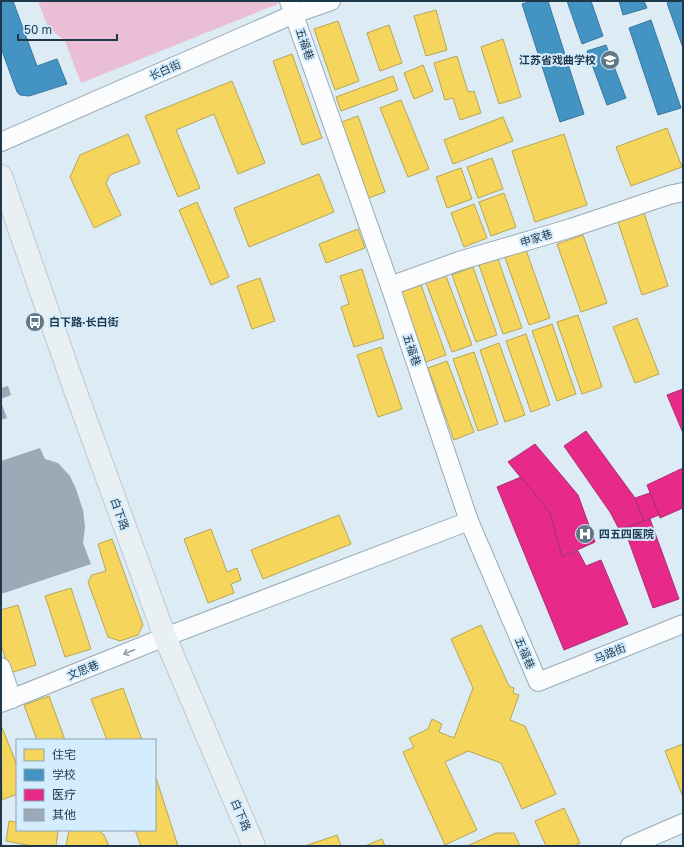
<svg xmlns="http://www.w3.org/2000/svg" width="684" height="847" font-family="'Golos Text','Noto Sans SC',sans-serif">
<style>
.green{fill:#eabed4}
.homes{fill:#f6d55c;stroke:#b5a656}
.schools{fill:#4393c3;stroke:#38789e}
.health{fill:#e7298a;stroke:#ab2e76}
.building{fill:#9ca9b6}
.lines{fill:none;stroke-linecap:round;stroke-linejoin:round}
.minor-casing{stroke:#98abb6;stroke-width:20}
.major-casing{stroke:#bec8d0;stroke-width:24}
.minor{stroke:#fafcfd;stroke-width:18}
.major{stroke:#e9f0f4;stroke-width:22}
.oneway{stroke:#8c9aa3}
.labels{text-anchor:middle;stroke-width:4;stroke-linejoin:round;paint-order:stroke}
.street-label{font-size:11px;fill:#1e3849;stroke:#d3ecfe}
.poi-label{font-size:11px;font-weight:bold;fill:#1e3849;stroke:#d3ecfe;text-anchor:start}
</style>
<rect width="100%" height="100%" fill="#ddebf4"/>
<polygon class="green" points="38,1 277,1 278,4 81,83 65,41 48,27"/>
<g class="homes">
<polygon points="436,10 447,50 426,56 414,16"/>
<polygon points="338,21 359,81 335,90 314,29"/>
<polygon points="389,25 402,63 380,71 367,33"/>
<polygon points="503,39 521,97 499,104 481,47"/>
<polygon points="292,54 322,138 302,145 273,61"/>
<polygon points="457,56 468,92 474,91 481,113 460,120 453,98 445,100 434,63"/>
<polygon points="423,65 433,91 414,99 404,73"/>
<polygon points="393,76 398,90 341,111 336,97"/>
<polygon points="232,81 265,163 238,174 214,114 176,130 200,188 178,197 145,116"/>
<polygon points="401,100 429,169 408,177 380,108"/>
<polygon points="358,116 385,192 366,199 339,123"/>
<polygon points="503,117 513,141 453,164 444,140"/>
<polygon points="667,128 682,167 631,186 616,147"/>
<polygon points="128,134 140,163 110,175 106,183 121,215 94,228 70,177 80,155"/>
<polygon points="564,134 587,205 535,222 512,151"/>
<polygon points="492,158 503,189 478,198 467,167"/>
<polygon points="461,168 472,199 447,208 436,177"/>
<polygon points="319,174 334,212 249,247 234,208"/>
<polygon points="504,193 516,227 491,236 479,202"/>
<polygon points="197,202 229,277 211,285 179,210"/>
<polygon points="474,204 487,238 464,247 451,213"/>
<polygon points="644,213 668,286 642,295 618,222"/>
<polygon points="358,229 365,248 326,263 319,244"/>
<polygon points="583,235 607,303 581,312 557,244"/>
<polygon points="525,247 550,318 529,325 504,255"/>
<polygon points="498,259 522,328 503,334 479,265"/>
<polygon points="473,267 497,335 476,342 452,275"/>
<polygon points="362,269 384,338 354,347 341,307 349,304 340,276"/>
<polygon points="446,276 472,345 452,352 426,283"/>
<polygon points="260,278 275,321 252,329 237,286"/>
<polygon points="421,285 446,355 426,362 401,292"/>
<polygon points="578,315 602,387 582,394 557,322"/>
<polygon points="637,318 659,374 635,383 613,327"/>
<polygon points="552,324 576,394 557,401 532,331"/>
<polygon points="526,334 550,405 531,412 506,341"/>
<polygon points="499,343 525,415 505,422 480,350"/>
<polygon points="381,347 402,409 378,417 357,355"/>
<polygon points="474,352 498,424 478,431 453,359"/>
<polygon points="447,361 474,432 454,440 428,368"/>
<polygon points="339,515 351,544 263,579 251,550"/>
<polygon points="211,529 227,572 237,568 241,580 231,584 234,593 208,603 184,539"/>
<polygon points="112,539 143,625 138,635 120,641 108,637 88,582 92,575 106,571 98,544"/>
<polygon points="71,588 91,649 65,657 45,596"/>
<polygon points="18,605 36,665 10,673 1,644 1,610"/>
<polygon points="481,625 509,686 514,688 513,693 519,695 510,720 525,726 556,794 522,809 501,763 468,751 445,762 477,830 445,845 403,752 414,747 409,738 428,729 432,719 442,724 439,732 454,738 473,688 451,639"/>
<polygon points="123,688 142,740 107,740 91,699"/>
<polygon points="49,696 65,740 37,740 24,705"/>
<polygon points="1,725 17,765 17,794 2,800"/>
<polygon points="683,744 683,797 665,751"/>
<polygon points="155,778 156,778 178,846 141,846 135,830 155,830"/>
<polygon points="564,808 580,843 574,846 546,846 535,821"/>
<polygon points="9,821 17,822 17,830 58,830 56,846 32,846 6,841"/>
<polygon points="69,830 98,830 104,835 109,846 66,846"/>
<polygon points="496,833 514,833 520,846 467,846"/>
<polygon points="337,835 341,846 305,846"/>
<polygon points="382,839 385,846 365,846"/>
</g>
<g class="schools">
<polygon points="1,1 13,1 37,66 57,59 67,84 29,96 20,95 17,92 1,48"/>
<polygon points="532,1 548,1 584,114 560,122 522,4"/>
<polygon points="567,1 591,1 603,36 582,44"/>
<polygon points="619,1 644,1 647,8 623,15"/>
<polygon points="674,1 683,1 683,48 667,3"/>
<polygon points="651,20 681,108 658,115 629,28"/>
<polygon points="606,45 626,98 607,105 587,51"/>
</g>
<g class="health">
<polygon points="683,389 683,433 667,395"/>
<polygon points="586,431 635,498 644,521 619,529 610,512 564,446"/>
<polygon points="535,444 578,495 595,542 562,557 550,513 508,462"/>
<polygon points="683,468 683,508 660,518 647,485"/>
<polygon points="521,477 550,513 562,557 578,551 586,566 601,560 628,624 564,650 497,487"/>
<polygon points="650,493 659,515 644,521 635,498"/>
<polygon points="650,519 679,599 653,608 624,528"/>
</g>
<g class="building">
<polygon points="8,386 11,395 1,399 1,388"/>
<polygon points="1,402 7,418 1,420"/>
<polygon points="40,448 45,459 58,463 70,476 76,489 83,510 85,527 83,543 91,564 1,594 1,461"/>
</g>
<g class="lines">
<defs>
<g id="minor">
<polyline points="289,1 390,286 469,521 538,682 683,624"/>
<polyline points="1,142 294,14 331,1"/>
<polyline points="390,286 459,261 571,228 669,195 683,192"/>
<polyline points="1,667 12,699"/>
<polyline points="1,703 165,637 469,521"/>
<polyline points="630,846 683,823"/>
</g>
<polyline id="major" points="1,176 75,390 165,637 254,846"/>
</defs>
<use href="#minor" class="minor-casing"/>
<use href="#major" class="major-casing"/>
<use href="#minor" class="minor"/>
<use href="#major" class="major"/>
</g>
<defs><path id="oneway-shaft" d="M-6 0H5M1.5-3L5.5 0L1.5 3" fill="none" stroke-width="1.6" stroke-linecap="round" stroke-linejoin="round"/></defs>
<use class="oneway" href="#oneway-shaft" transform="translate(129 652) rotate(158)"/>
<defs>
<symbol id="university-disc" viewBox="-11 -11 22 22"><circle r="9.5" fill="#617785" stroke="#d3ecfe"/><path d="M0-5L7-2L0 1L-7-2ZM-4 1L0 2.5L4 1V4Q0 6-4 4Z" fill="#fff"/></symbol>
<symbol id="bus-disc" viewBox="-11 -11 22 22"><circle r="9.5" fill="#617785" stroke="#d3ecfe"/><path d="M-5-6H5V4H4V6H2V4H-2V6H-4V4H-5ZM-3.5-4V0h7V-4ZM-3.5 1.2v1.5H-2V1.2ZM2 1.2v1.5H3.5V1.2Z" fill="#fff"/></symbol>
<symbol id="hospital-disc" viewBox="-11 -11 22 22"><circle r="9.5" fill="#617785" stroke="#d3ecfe"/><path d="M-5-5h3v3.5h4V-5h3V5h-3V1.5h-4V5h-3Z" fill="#fff"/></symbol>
</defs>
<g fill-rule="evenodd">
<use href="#university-disc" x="599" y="49" width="22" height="22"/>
<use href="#bus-disc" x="24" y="311" width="22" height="22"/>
<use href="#hospital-disc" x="574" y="523" width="22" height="22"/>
</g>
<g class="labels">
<g class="street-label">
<text transform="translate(305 44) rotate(71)" y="4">五福巷</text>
<text transform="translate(165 70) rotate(-24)" y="4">长白街</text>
<text transform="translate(536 238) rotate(-17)" y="4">申家巷</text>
<text transform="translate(412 350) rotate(72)" y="4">五福巷</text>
<text transform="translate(120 514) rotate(70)" y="4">白下路</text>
<text transform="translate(525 653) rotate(67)" y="4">五福巷</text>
<text transform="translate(610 653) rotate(-22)" y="4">马路街</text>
<text transform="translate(83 670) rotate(-22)" y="4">文思巷</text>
<text transform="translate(241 815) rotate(67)" y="4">白下路</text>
</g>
<g class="poi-label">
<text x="596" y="64" text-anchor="end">江苏省戏曲学校</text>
<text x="49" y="326">白下路·长白街</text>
<text x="599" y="538">四五四医院</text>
</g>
</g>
<rect width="684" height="847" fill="none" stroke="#1e3849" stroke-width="4"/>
<rect x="16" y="739" width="140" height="92" fill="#d3ecfe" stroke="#8ba4b6"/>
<rect x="24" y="749" width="20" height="12" fill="#f6d55c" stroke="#8ba4b6"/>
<text x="52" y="759" font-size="12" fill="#1e3849">住宅</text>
<rect x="24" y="769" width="20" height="12" fill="#4393c3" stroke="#8ba4b6"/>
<text x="52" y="779" font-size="12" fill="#1e3849">学校</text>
<rect x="24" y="789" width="20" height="12" fill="#e7298a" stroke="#8ba4b6"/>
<text x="52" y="799" font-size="12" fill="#1e3849">医疗</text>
<rect x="24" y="809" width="20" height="12" fill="#9ca9b6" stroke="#8ba4b6"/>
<text x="52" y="819" font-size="12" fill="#1e3849">其他</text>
<path d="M18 34v6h99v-6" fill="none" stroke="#1e3849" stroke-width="2"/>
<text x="24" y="34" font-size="12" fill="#1e3849" stroke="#d3ecfe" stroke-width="3" paint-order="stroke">50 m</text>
</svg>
